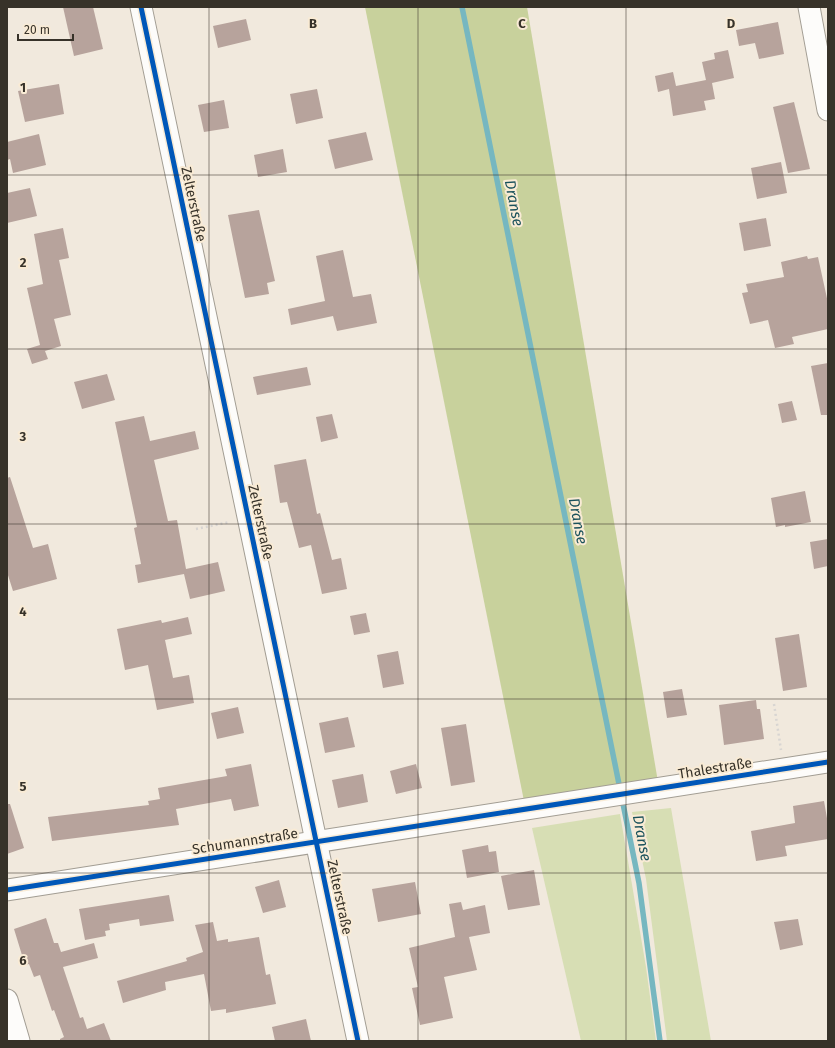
<svg xmlns="http://www.w3.org/2000/svg" width="835" height="1048" font-family="'Fira Sans',sans-serif">
<style>
.green{fill:#d7deb4}
.forest{fill:#c8d19c}
.lines{fill:none;stroke-linecap:round;stroke-linejoin:round}
.stream{stroke:#76b7c0;stroke-width:5.5}
.building{fill:#b7a39c}
.street-casing{stroke:#a29d93;stroke-width:23}
.path{stroke:#d8d5d2;stroke-width:2.5;stroke-dasharray:2 3;stroke-linecap:butt}
.street{stroke:#fdfcfa;stroke-width:21}
.cycleway-casing{stroke:#f9ebd5;stroke-width:8}
.cycleway{stroke:#0057b8;stroke-width:5}
.grid{fill:none;stroke:#373229;stroke-width:1;stroke-opacity:0.55}
.labels{text-anchor:middle;stroke-width:4;stroke-linejoin:round;paint-order:stroke}
.street-label{font-size:14px;fill:#373229;stroke:#f9ebd5}
.water-label{font-size:15px;font-style:italic;fill:#1a515b;stroke:#f9ebd5}
.grid-label{font-size:13px;text-anchor:middle;font-weight:bold;fill:#373229;stroke:#f9ebd5;stroke-width:4;stroke-linejoin:round;paint-order:stroke}
</style>
<rect width="100%" height="100%" fill="#f1e9dd"/>
<g class="green">
<polygon points="671,808 711,1041 667,1041 646,879 632,812"/>
<polygon points="620,814 646,967 656,1041 581,1041 532,828"/>
</g>
<polygon class="forest" points="365,7 527,7 658,782 524,801"/>
<g class="lines">
<polyline class="stream" points="462,7 639,883 660,1041"/>
</g>
<g class="building">
<polygon points="63,7 93,7 103,49 74,56"/>
<polygon points="246,19 251,40 218,48 213,26"/>
<polygon points="778,22 784,54 759,59 755,43 739,46 736,30"/>
<polygon points="728,50 734,78 712,83 715,99 704,101 706,110 673,116 669,89 658,92 655,76 673,72 676,86 706,80 702,62 715,59 714,53"/>
<polygon points="59,84 64,114 25,122 18,91"/>
<polygon points="317,89 323,118 296,124 290,94"/>
<polygon points="224,100 229,128 204,132 198,105"/>
<polygon points="794,102 810,169 788,173 773,107"/>
<polygon points="366,132 373,160 335,169 328,140"/>
<polygon points="39,134 46,165 13,173 10,159 7,160 7,142"/>
<polygon points="283,149 287,172 258,177 254,155"/>
<polygon points="781,162 787,193 757,199 751,168"/>
<polygon points="30,188 37,216 7,223 7,193"/>
<polygon points="259,210 275,281 267,283 269,294 245,298 228,215"/>
<polygon points="766,218 771,246 744,251 739,223"/>
<polygon points="63,228 69,258 59,260 71,315 54,319 61,346 45,351 48,359 32,364 27,349 40,345 27,288 43,284 34,234"/>
<polygon points="343,250 353,297 371,294 377,323 337,331 333,316 291,325 288,309 325,301 316,256"/>
<polygon points="807,256 808,259 818,257 828,303 828,329 792,337 794,344 775,348 768,320 750,324 742,293 748,292 746,284 784,277 781,262"/>
<polygon points="828,363 828,415 821,415 811,366"/>
<polygon points="307,367 311,385 257,395 253,377"/>
<polygon points="107,374 115,400 82,409 74,382"/>
<polygon points="792,401 797,420 782,423 778,404"/>
<polygon points="332,414 338,438 321,442 316,417"/>
<polygon points="144,416 150,441 195,431 199,449 154,460 168,521 177,520 186,569 218,562 225,591 190,599 184,574 138,583 135,565 141,564 134,528 137,527 115,422"/>
<polygon points="306,459 317,514 320,513 332,560 341,558 347,589 322,594 311,545 299,548 287,502 280,503 274,465"/>
<polygon points="10,477 33,548 48,544 57,579 13,591 7,572 7,478"/>
<polygon points="805,491 811,522 785,527 785,525 776,527 771,498"/>
<polygon points="828,539 828,566 814,569 810,542"/>
<polygon points="366,613 370,632 354,635 350,616"/>
<polygon points="188,617 192,634 165,640 173,678 189,675 194,703 157,710 148,665 125,670 117,629 161,620 162,623"/>
<polygon points="799,634 807,687 783,691 775,638"/>
<polygon points="398,651 404,684 383,688 377,655"/>
<polygon points="682,689 687,715 667,718 663,692"/>
<polygon points="756,700 757,709 760,709 764,739 724,745 719,705"/>
<polygon points="238,707 244,733 217,739 211,713"/>
<polygon points="348,717 355,747 325,753 319,723"/>
<polygon points="466,724 475,782 451,786 441,728"/>
<polygon points="251,764 259,806 234,811 231,799 176,809 179,825 52,841 48,817 149,805 148,801 160,799 158,788 227,776 225,769"/>
<polygon points="416,764 422,788 396,794 390,771"/>
<polygon points="363,774 368,802 338,808 332,780"/>
<polygon points="824,801 828,824 828,839 785,846 787,856 756,861 751,831 795,823 793,806"/>
<polygon points="7,804 10,804 24,848 7,854"/>
<polygon points="488,845 489,852 496,851 499,872 467,878 462,850"/>
<polygon points="534,870 540,905 508,910 501,876"/>
<polygon points="279,880 286,907 263,913 255,887"/>
<polygon points="415,882 421,914 378,922 372,889"/>
<polygon points="169,895 174,921 140,926 139,919 109,924 110,930 105,931 106,936 85,940 79,909"/>
<polygon points="461,902 463,910 485,905 490,933 469,937 477,970 444,977 453,1018 420,1025 412,988 418,987 409,948 455,937 449,904"/>
<polygon points="46,918 54,943 58,943 61,952 94,943 98,958 63,967 80,1018 83,1017 87,1029 104,1023 111,1041 60,1041 60,1039 64,1037 54,1010 52,1011 40,975 34,977 29,964 25,965 14,929"/>
<polygon points="798,919 803,945 780,950 774,922"/>
<polygon points="213,922 217,941 228,939 228,942 259,937 266,975 270,974 276,1004 226,1013 226,1009 211,1011 204,974 165,982 166,990 123,1003 117,981 187,961 186,958 203,952 195,925"/>
<polygon points="306,1019 311,1041 275,1041 272,1027"/>
</g>
<g class="lines">
<defs>
<g id="street">
<polyline points="141,7 358,1041"/>
<polyline points="809,7 828,110"/>
<polyline points="7,890 828,762"/>
<polyline points="7,1000 19,1041"/>
</g>
</defs>
<use href="#street" class="street-casing"/>
<g class="path">
<polyline points="196,529 230,522"/>
<polyline points="774,704 781,750"/>
</g>
<use href="#street" class="street"/>
<defs>
<g id="cycleway">
<polyline points="141,7 358,1041"/>
<polyline points="7,890 828,762"/>
</g>
</defs>
<use href="#cycleway" class="cycleway-casing"/>
<use href="#cycleway" class="cycleway"/>
</g>
<path class="grid" d="M209,7V1041M418,7V1041M626,7V1041M7,175H828M7,349H828M7,524H828M7,699H828M7,873H828"/>
<g class="labels">
<g class="street-label">
<text transform="translate(194 204) rotate(78)" y="5">Zelterstraße</text>
<text transform="translate(261 522) rotate(78)" y="5">Zelterstraße</text>
<text transform="translate(715 768) rotate(-9)" y="5">Thalestraße</text>
<text transform="translate(245 841) rotate(-9)" y="5">Schumannstraße</text>
<text transform="translate(340 897) rotate(78)" y="5">Zelterstraße</text>
</g>
<g class="water-label">
<text transform="translate(514 203) rotate(79)" y="5">Dranse</text>
<text transform="translate(578 521) rotate(79)" y="5">Dranse</text>
<text transform="translate(642 838) rotate(79)" y="5">Dranse</text>
</g>
</g>
<g class="grid-label">
<text x="313" y="28">B</text>
<text x="522" y="28">C</text>
<text x="731" y="28">D</text>
<text x="23" y="92">1</text>
<text x="23" y="267">2</text>
<text x="23" y="441">3</text>
<text x="23" y="616">4</text>
<text x="23" y="791">5</text>
<text x="23" y="965">6</text>
</g>
<rect width="835" height="1048" fill="none" stroke="#373229" stroke-width="16"/>
<path d="M18 34v6h55v-6" fill="none" stroke="#373229" stroke-width="2"/>
<text x="24" y="34" font-size="12" fill="#373229" stroke="#f9ebd5" stroke-width="3" paint-order="stroke">20 m</text>
</svg>
